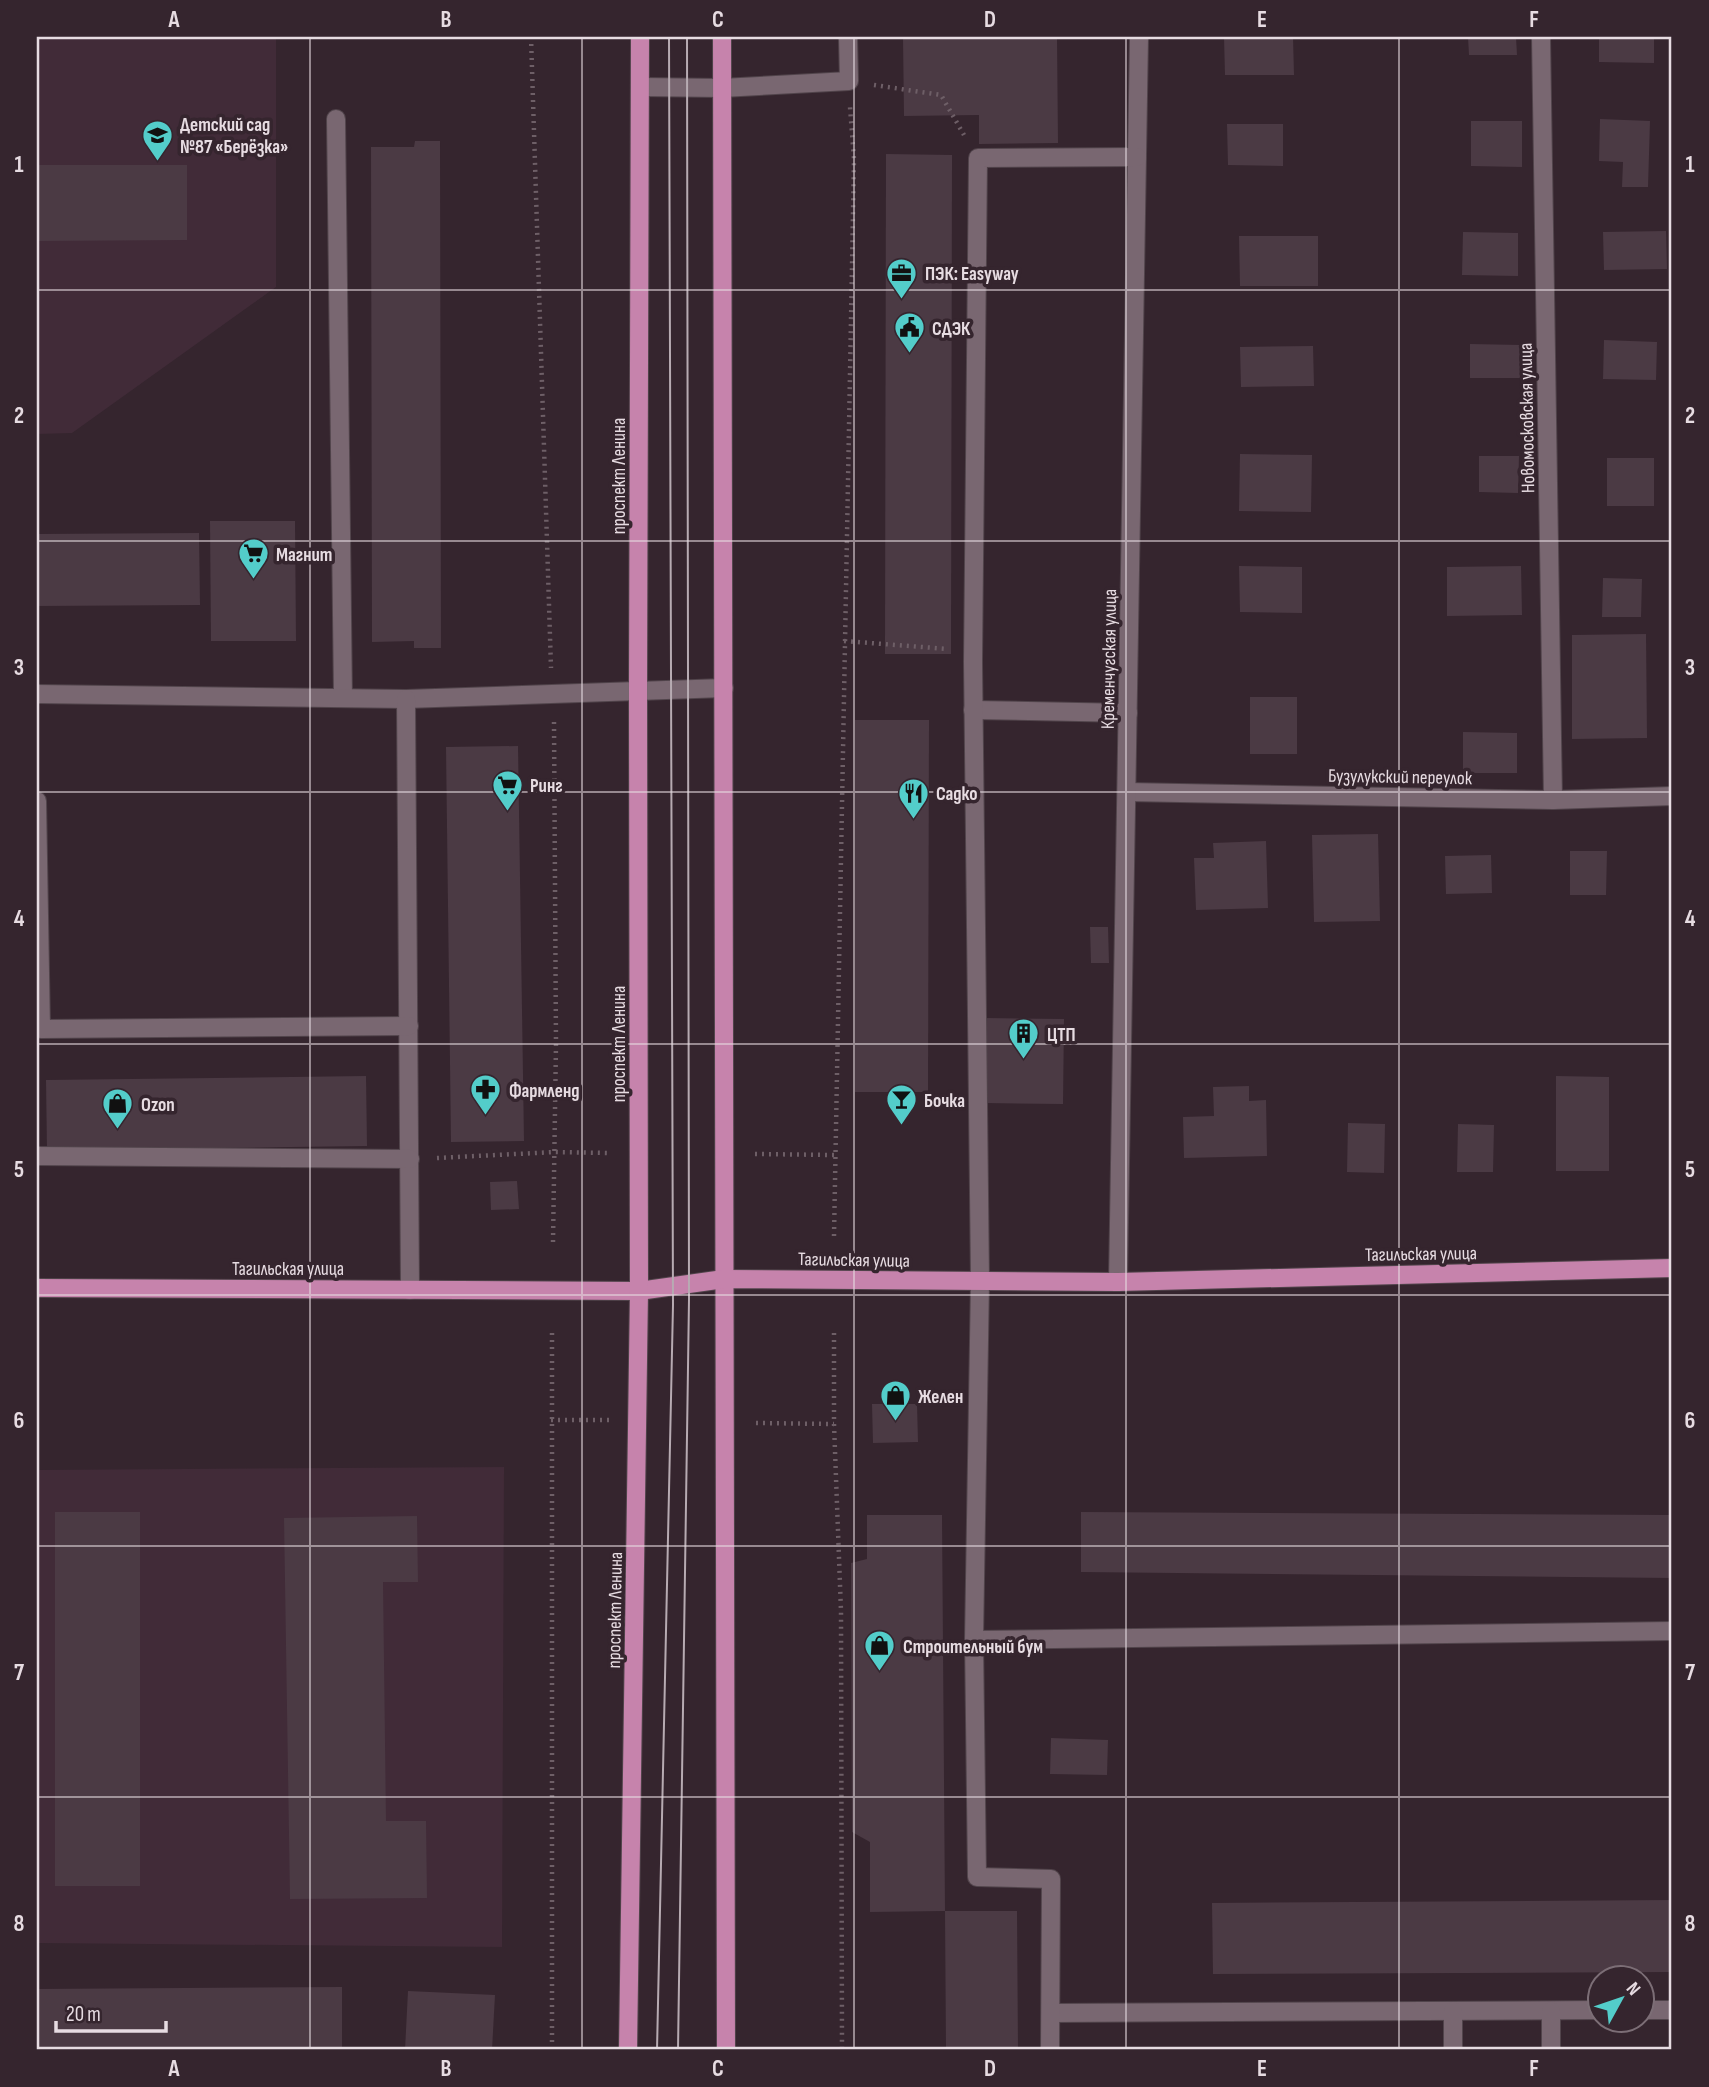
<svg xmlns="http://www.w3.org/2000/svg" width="1709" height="2087" font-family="'Sofia Sans Condensed',sans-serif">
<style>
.built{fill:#412b38}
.building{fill:#4b3a44}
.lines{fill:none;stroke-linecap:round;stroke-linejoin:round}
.minor-casing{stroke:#51444b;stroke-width:20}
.major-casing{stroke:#51444b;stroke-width:20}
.path{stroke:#6e5f67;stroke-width:4.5;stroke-dasharray:2 5;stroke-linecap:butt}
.minor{stroke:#796771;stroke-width:18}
.major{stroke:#c683ac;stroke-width:18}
.tram{stroke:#b7abb2;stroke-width:2}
.grid{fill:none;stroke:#e7dce2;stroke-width:2;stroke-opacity:0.55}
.labels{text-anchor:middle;stroke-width:7;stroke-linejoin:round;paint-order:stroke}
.poi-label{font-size:19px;font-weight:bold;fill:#e7dce2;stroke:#35252e;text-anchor:start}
.street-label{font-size:19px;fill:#e7dce2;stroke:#35252e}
.neatline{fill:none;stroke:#e7dce2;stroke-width:2.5}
.grid-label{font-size:23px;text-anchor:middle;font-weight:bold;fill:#e7dce2}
</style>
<rect width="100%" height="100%" fill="#35252e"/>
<g class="built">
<polygon points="37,37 276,37 276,287 72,433 37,434"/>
<polygon points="504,1467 502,1947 37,1943 37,1470"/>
</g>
<g class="building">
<polygon points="903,37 1057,37 1058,143 979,144 979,115 904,116"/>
<polygon points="1224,37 1293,37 1294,75 1225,75"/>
<polygon points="1468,37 1516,37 1517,55 1469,55"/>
<polygon points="1599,37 1654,37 1654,63 1599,62"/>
<polygon points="1600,119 1650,121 1648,187 1622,187 1623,162 1599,161"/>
<polygon points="1471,121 1522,121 1522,167 1471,166"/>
<polygon points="1227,124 1283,124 1283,166 1228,165"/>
<polygon points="415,141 440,141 441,648 414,648 414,641 372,642 371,147 414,147"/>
<polygon points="886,154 952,155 951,654 885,654"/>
<polygon points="37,165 187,165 187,240 37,241"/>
<polygon points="1666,231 1667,269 1604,270 1603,232"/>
<polygon points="1463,232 1518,233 1518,276 1462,275"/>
<polygon points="1239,236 1318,236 1318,286 1240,286"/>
<polygon points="1604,340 1657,342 1656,380 1603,379"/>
<polygon points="1470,344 1521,345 1521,378 1470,378"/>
<polygon points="1313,346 1314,386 1241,387 1240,347"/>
<polygon points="1240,454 1312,455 1311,512 1239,511"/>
<polygon points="1479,456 1519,456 1518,493 1479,492"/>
<rect x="1607" y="458" width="47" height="48"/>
<polygon points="210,521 295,521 296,641 211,641"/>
<polygon points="199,533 200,605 37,606 37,534"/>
<polygon points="1239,566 1302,567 1302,613 1240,612"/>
<polygon points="1521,566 1522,615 1447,616 1447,567"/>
<polygon points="1603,578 1642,579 1641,617 1602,617"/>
<polygon points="1646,634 1647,738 1572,739 1572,635"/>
<rect x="1250" y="697" width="47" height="57"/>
<polygon points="855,720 929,720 928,1092 855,1092"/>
<polygon points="1463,732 1517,733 1517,773 1463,773"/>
<polygon points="518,746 524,1141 451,1142 446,747"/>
<polygon points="1378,834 1380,921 1314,922 1312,835"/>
<polygon points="1266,841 1268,908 1196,910 1194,858 1214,858 1213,843"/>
<polygon points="1570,851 1607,851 1606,895 1570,895"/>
<polygon points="1491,855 1492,893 1446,894 1445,856"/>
<polygon points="1090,927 1108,927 1109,963 1091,963"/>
<polygon points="985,1018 1064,1019 1063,1104 984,1103"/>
<polygon points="366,1076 367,1146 47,1150 46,1080"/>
<polygon points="1556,1076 1609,1077 1609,1171 1556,1171"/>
<polygon points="1249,1086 1249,1101 1266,1100 1267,1156 1184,1158 1183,1117 1214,1116 1213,1087"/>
<polygon points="1348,1123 1385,1124 1384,1173 1347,1172"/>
<polygon points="1458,1124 1494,1125 1493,1172 1457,1172"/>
<polygon points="517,1181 519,1209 491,1210 490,1182"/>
<polygon points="872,1404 917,1404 918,1442 873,1443"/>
<rect x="55" y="1512" width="85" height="374"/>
<polygon points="1081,1512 1672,1515 1672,1578 1081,1572"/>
<polygon points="867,1515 942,1515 945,1911 1017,1911 1018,2050 946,2050 945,1911 870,1912 870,1842 852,1832 851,1563 867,1559"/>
<polygon points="417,1516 418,1582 383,1582 386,1821 426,1821 427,1898 290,1899 284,1518"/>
<polygon points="1051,1738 1108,1740 1107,1775 1050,1774"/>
<polygon points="1672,1900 1672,1972 1213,1974 1212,1903"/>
<polygon points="342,1987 342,2050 37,2050 37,1989"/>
<polygon points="408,1991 495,1995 492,2050 405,2050"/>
</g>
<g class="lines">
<defs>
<g id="minor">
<polyline points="1541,37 1553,800"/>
<polyline points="641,87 722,88 849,81 848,37"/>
<polyline points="336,119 343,698"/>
<polyline points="37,694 406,699 724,688"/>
<polyline points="406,699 410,1290"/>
<polyline points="973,710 1128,713"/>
<polyline points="1127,792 1553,800 1672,796"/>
<polyline points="37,801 41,1029 409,1026"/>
<polyline points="37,1156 410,1159"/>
<polyline points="1118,1282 1139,37"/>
<polyline points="974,1640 1672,1631"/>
<polyline points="1642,2010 1672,2010"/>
<polyline points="1051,2013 1600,2010"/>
<polyline points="1050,2050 1051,1879 977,1877 974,1640 980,1281 973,662 978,158 1137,157"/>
<polyline points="1453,2050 1453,2011"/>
<polyline points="1551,2050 1551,2011"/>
</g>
<g id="major">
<polyline points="722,37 726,2050"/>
<polyline points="37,1288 639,1291 724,1279 1118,1282 1672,1268"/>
<polyline points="628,2050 639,1291 638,690 640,37"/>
</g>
</defs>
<use href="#minor" class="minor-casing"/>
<use href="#major" class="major-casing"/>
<g class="path">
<polyline points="531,37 551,668"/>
<polyline points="874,85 941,95 964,135"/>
<polyline points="844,641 948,649"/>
<polyline points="755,1154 834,1155"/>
<polyline points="437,1158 555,1152 611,1153"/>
<polyline points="834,1236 854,159 850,107"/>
<polyline points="553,1242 556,1044 554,722"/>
<polyline points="552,1333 552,2050"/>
<polyline points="834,1333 834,1424 841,1611 842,2050"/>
<polyline points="551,1420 610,1420"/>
<polyline points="756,1423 834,1424"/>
</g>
<use href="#minor" class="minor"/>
<use href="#major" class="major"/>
<g class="tram">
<polyline points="657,2050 673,1305 669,37"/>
<polyline points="678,2050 689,1299 687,37"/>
</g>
</g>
<path class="grid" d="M310,37V2050M582,37V2050M854,37V2050M1126,37V2050M1399,37V2050M37,290H1672M37,541H1672M37,792H1672M37,1044H1672M37,1295H1672M37,1546H1672M37,1797H1672"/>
<defs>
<symbol id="school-pin" viewBox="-11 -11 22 30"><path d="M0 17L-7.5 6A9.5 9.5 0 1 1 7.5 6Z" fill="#53cdca" stroke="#35252e"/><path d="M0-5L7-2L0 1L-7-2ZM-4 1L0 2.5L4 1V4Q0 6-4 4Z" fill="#111"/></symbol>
<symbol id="office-pin" viewBox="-11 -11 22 30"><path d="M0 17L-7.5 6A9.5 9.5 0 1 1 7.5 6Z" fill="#53cdca" stroke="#35252e"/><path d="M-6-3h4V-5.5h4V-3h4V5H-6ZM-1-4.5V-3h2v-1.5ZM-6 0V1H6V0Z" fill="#111"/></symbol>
<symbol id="civic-pin" viewBox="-11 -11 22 30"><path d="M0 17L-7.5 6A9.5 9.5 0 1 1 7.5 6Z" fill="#53cdca" stroke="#35252e"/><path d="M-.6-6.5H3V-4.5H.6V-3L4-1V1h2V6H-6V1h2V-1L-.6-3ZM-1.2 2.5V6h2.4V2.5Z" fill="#111"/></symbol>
<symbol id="supermarket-pin" viewBox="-11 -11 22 30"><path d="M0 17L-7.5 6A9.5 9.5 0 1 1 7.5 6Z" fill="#53cdca" stroke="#35252e"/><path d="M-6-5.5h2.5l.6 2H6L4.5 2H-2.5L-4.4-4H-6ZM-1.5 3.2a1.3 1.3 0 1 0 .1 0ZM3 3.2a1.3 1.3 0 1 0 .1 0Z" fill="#111"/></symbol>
<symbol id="restaurant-pin" viewBox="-11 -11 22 30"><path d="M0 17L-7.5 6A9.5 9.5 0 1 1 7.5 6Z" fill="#53cdca" stroke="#35252e"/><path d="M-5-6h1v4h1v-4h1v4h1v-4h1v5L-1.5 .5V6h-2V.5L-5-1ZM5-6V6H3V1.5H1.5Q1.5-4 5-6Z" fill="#111"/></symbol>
<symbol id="building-pin" viewBox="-11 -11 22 30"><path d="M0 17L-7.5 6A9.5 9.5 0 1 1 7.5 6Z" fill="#53cdca" stroke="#35252e"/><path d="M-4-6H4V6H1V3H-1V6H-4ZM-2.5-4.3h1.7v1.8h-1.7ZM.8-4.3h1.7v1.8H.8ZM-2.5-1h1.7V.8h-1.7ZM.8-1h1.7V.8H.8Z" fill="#111"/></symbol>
<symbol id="pharmacy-pin" viewBox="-11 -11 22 30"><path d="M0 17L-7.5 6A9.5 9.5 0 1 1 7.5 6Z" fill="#53cdca" stroke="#35252e"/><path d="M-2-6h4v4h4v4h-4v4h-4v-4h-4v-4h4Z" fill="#111"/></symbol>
<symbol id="bar-pin" viewBox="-11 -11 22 30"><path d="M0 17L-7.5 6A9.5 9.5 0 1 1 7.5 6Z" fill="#53cdca" stroke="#35252e"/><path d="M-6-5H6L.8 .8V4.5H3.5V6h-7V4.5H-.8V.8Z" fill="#111"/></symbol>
<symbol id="shop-pin" viewBox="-11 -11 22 30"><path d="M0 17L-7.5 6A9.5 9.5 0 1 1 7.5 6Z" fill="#53cdca" stroke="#35252e"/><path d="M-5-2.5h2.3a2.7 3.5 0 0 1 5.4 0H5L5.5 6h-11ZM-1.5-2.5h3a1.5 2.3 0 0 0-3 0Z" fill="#111"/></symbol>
</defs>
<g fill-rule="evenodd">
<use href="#school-pin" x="140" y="118" width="35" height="47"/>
<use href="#office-pin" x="884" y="256" width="35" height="47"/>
<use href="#civic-pin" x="892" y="310" width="35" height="47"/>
<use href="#supermarket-pin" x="236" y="536" width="35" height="47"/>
<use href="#supermarket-pin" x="490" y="768" width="35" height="47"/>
<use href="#restaurant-pin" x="896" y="776" width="35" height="47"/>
<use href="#building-pin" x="1006" y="1016" width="35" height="47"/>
<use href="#pharmacy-pin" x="468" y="1072" width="35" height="47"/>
<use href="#bar-pin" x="884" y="1082" width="35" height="47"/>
<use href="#shop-pin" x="100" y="1086" width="35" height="47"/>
<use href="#shop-pin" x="878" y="1378" width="35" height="47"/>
<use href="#shop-pin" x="862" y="1628" width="35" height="47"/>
</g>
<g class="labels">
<g class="poi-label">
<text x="180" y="131">Детский сад<tspan x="180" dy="22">№87 «Берёзка»</tspan></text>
<text x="925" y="280">ПЭК: Easyway</text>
<text x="932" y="335">СДЭК</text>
<text x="276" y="561">Магнит</text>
<text x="530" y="792">Ринг</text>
<text x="936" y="800">Садко</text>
<text x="1047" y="1041">ЦТП</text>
<text x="509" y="1097">Фармленд</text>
<text x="924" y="1107">Бочка</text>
<text x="141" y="1111">Ozon</text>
<text x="918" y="1403">Желен</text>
<text x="903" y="1653">Строительный бум</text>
</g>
<g class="street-label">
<text transform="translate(1526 418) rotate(-91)" y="7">Новомосковская улица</text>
<text transform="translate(618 476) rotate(-90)" y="7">проспект Ленина</text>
<text transform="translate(1108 659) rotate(-89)" y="7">Кременчугская улица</text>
<text transform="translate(1400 776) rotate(1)" y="7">Бузулукский переулок</text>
<text transform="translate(618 1044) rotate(-90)" y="7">проспект Ленина</text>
<text transform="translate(1421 1253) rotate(-1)" y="7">Тагильская улица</text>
<text transform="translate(854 1259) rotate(1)" y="7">Тагильская улица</text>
<text x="288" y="1275">Тагильская улица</text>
<text transform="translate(614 1610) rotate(-89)" y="7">проспект Ленина</text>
</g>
</g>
<rect width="1709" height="2087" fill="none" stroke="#35252e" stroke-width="77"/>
<g transform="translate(1621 1999) rotate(50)"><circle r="33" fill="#35252e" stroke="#7c6e76" stroke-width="2"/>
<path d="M0-5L12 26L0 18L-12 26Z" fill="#53cdca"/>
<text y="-10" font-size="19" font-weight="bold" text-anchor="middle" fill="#e7dce2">N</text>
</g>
<path d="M56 2021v10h110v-10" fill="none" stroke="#e7dce2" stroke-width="3.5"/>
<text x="66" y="2021" font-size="21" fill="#e7dce2" stroke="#35252e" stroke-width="5" paint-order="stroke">20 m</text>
<rect x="38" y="38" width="1632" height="2010" class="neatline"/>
<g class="grid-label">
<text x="174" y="27">A</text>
<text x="446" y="27">B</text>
<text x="718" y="27">C</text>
<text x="990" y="27">D</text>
<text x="1262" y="27">E</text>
<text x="1534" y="27">F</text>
<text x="19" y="172">1</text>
<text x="1690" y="172">1</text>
<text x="19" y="423">2</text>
<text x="1690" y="423">2</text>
<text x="19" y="675">3</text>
<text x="1690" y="675">3</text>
<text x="19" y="926">4</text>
<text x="1690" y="926">4</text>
<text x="19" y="1177">5</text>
<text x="1690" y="1177">5</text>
<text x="19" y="1428">6</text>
<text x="1690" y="1428">6</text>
<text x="19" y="1680">7</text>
<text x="1690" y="1680">7</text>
<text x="19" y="1931">8</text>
<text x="1690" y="1931">8</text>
<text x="174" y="2076">A</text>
<text x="446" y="2076">B</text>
<text x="718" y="2076">C</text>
<text x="990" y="2076">D</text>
<text x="1262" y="2076">E</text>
<text x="1534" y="2076">F</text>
</g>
</svg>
